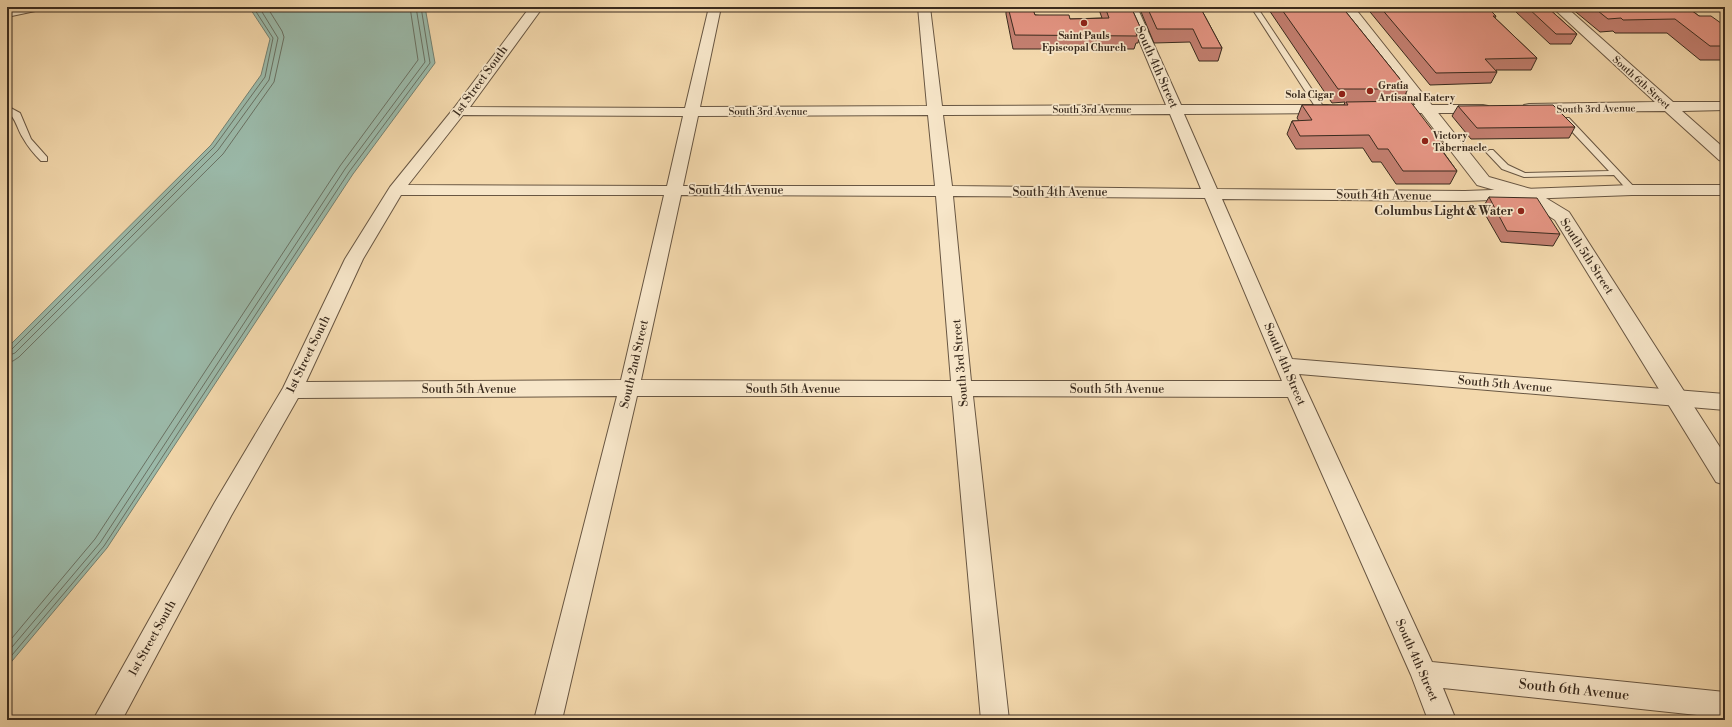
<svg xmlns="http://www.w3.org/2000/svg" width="1732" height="727" font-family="'Libre Bodoni',serif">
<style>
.water{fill:#9bbaaa;stroke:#748172}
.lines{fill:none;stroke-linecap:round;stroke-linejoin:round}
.shore{stroke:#6a7264;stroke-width:1}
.service-casing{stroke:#685642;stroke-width:2}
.minor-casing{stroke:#685642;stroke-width:2}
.tertiary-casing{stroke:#685642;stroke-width:2}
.service{fill:#f7e6c9;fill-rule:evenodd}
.minor{fill:#f7e6c9;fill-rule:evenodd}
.tertiary{fill:#f7e6c9;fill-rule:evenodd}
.wall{fill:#c37f70;stroke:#3a2b1e}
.building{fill:#e39482;stroke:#3a2b1e}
.poi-dot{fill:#8f2418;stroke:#f7e6c9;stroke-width:1.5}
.labels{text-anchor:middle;stroke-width:3.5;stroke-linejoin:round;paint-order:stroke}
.far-poi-label{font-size:10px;font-weight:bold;fill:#3a2b1e;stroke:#f7e6c9;text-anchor:start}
.far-street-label{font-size:10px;fill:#3a2b1e;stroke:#f7e6c9}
.street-label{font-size:12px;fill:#3a2b1e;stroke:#f7e6c9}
.poi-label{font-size:12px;font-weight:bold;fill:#3a2b1e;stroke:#f7e6c9;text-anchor:end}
.near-street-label{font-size:14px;fill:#3a2b1e;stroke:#f7e6c9}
</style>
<rect width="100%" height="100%" fill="#f3d8ac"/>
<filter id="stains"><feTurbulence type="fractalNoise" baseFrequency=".005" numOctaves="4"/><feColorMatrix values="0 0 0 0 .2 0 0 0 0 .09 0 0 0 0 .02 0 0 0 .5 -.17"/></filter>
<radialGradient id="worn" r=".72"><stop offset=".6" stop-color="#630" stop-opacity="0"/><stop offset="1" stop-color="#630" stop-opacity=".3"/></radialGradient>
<polygon class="water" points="249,7 425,7 435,63 353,174 107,548 7,667 7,348 211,145 261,75 270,39"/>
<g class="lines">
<g class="shore">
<polyline points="7,351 12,349 214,147 265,77 273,38 253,7"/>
<polyline points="7,356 15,353 218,150 269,80 278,38 259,7"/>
<polyline points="7,362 13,361 19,357 223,154 274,82 284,37 282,31 267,7"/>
<polyline points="7,644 95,539 340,166 418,60 410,7"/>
<polyline points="7,653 100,543 345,169 425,62 416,7"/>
<polyline points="7,661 104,546 349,172 430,63 421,7"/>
</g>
<defs>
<g id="service">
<polygon points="509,7 540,7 537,9 512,9"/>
<polygon points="1251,7 1257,7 1325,109 1324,111 1318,111"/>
<path d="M7,106L20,113L31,139L47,157V161H41C34,154 28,147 23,138C17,129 16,118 7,111Z"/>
<polygon points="1563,118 1569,118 1635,188 1635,192 1629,192 1614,175 1524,177 1502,169 1486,152 1490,150 1493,150 1508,165 1525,173 1609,171 1563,122"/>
</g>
<g id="minor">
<path d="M530,7H543L470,107L685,108L709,7H721L700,107L927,106L918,7H930L942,106L1166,105L1125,7H1137L1181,105H1327L1332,106L1334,109L1332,112L1327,113L1184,114L1217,189L1465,191L1632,185H1725V195H1632L1465,201L1222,199L1292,359L1725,394V410L1299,374L1432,662L1725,692V718L1443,688L1456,720H1428L1411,675L1288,397L973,396L1009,720H981L952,396H637L562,720H534L617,396L298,398L231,516L122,720H93L215,502L283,388L345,259L390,187L454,108ZM1170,114L1201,189L952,186L943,115ZM463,115L683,116L667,186L408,185ZM928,115L935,186H683L698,116ZM401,195H664L621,380L306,382L363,259ZM681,195L936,196L951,381L641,380ZM953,196L1205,198L1282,381H971Z"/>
<polygon points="1552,7 1566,7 1673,102 1725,102 1725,110 1682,111 1725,149 1725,162 1719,160 1665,111 1529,112 1524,111 1522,108 1524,105 1529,104 1655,102"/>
<polygon points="1389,105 1483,105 1488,106 1490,109 1488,112 1483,113 1389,113 1384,112 1382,109 1384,106"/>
</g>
<g id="tertiary">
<polygon points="15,7 42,7 40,10 7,17 7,9"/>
<polygon points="1340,7 1354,7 1489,177 1531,189 1569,212 1725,455 1725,485 1716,482 1555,220 1519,197 1477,185"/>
</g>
</defs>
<use href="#service" class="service-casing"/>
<use href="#minor" class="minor-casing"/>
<use href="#tertiary" class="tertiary-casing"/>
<use href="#service" class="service"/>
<use href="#minor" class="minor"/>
<use href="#tertiary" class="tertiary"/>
</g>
<g class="wall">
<polygon points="1006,7 1032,7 1035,15 1070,19 1102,18 1098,7 1131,7 1141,29 1138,43 1136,43 1134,49 1013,49 1006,14"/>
<polygon points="1139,7 1200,7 1222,48 1218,61 1199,61 1190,42 1154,43"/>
<polygon points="1267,7 1342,7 1408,89 1402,101 1446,148 1444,153 1457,171 1450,184 1396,184 1381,162 1372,162 1363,148 1296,149 1287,134 1292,121 1299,121 1297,118 1302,105 1344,105 1345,102 1332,103"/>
<polygon points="1366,7 1487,7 1496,16 1495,18 1537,58 1531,70 1496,70 1497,72 1491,83 1430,85"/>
<polygon points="1519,7 1547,7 1577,34 1571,44 1550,44 1516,12"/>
<polygon points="1571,7 1687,7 1699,16 1725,26 1725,60 1700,60 1667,33 1615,33 1613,31 1600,32 1571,8"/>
<polygon points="1458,106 1575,127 1569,138 1471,139 1452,116"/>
<polygon points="1489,197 1560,234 1553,246 1501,242 1482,209"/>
</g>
<g class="building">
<polygon points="1008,7 1032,7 1035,15 1069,15 1070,19 1109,18 1105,7 1131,7 1141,29 1135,29 1137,36 1015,35"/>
<polygon points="1147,7 1200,7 1222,48 1202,48 1193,29 1157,29"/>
<polygon points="1280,7 1342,7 1408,89 1338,89"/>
<polygon points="1380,7 1487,7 1496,16 1493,16 1537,58 1485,59 1497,72 1436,73"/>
<polygon points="1527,7 1547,7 1577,34 1556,34"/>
<polygon points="1593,7 1687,7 1699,16 1711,16 1725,26 1725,46 1710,46 1675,19 1623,20 1621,18 1608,19"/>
<polygon points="1410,101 1446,148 1440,148 1457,171 1403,171 1388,149 1378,149 1369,135 1300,136 1292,121 1312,120 1302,105 1348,105 1346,102"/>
<polygon points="1553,105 1575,127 1477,128 1458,106"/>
<polygon points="1489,197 1537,198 1560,234 1507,231"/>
</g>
<g class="poi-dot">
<circle cx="1084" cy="23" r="4"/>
<circle cx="1370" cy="91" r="4"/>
<circle cx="1342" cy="94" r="4"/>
<circle cx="1425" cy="141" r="4"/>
<circle cx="1521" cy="211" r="4"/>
</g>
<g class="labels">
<g class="far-poi-label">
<text x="1084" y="39" text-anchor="middle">Saint Pauls<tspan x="1084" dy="12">Episcopal Church</tspan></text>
<text x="1378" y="89">Gratia<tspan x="1378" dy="12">Artisanal Eatery</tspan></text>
<text x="1334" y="98" text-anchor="end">Sola Cigar</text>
<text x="1433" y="139">Victory<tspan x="1433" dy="12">Tabernacle</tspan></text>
</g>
<g class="far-street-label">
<text transform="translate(1642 82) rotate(42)" y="4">South 6th Street</text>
<text transform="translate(1596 108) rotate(-1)" y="4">South 3rd Avenue</text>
<text x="1092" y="113">South 3rd Avenue</text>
<text x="768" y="115">South 3rd Avenue</text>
</g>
<g class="street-label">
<text transform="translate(1157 67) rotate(66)" y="4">South 4th Street</text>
<text transform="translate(480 81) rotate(-54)" y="4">1st Street South</text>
<text x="736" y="194">South 4th Avenue</text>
<text x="1060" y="196">South 4th Avenue</text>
<text transform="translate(1384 195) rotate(1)" y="4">South 4th Avenue</text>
<text transform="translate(1587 256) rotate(57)" y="4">South 5th Street</text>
<text transform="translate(308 354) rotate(-64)" y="4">1st Street South</text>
<text transform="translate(960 363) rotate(-95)" y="4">South 3rd Street</text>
<text transform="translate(634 364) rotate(-77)" y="4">South 2nd Street</text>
<text transform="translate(1285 364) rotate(67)" y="4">South 4th Street</text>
<text transform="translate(1505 384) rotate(5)" y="4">South 5th Avenue</text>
<text x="469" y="393">South 5th Avenue</text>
<text x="793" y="393">South 5th Avenue</text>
<text x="1117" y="393">South 5th Avenue</text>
<text transform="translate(152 638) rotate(-61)" y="4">1st Street South</text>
<text transform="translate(1417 660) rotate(66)" y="4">South 4th Street</text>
</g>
<g class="poi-label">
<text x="1513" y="215">Columbus Light &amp; Water</text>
</g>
<g class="near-street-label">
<text transform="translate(1574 689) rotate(6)" y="5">South 6th Avenue</text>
</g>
</g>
<rect width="1732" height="727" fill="none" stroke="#f3d8ac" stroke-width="24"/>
<rect x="8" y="8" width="1716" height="711" fill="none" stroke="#3a2b1e" stroke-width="2"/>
<rect x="12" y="12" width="1708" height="703" fill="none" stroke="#3a2b1e"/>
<rect width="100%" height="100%" filter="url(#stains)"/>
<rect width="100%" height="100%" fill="url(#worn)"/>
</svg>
